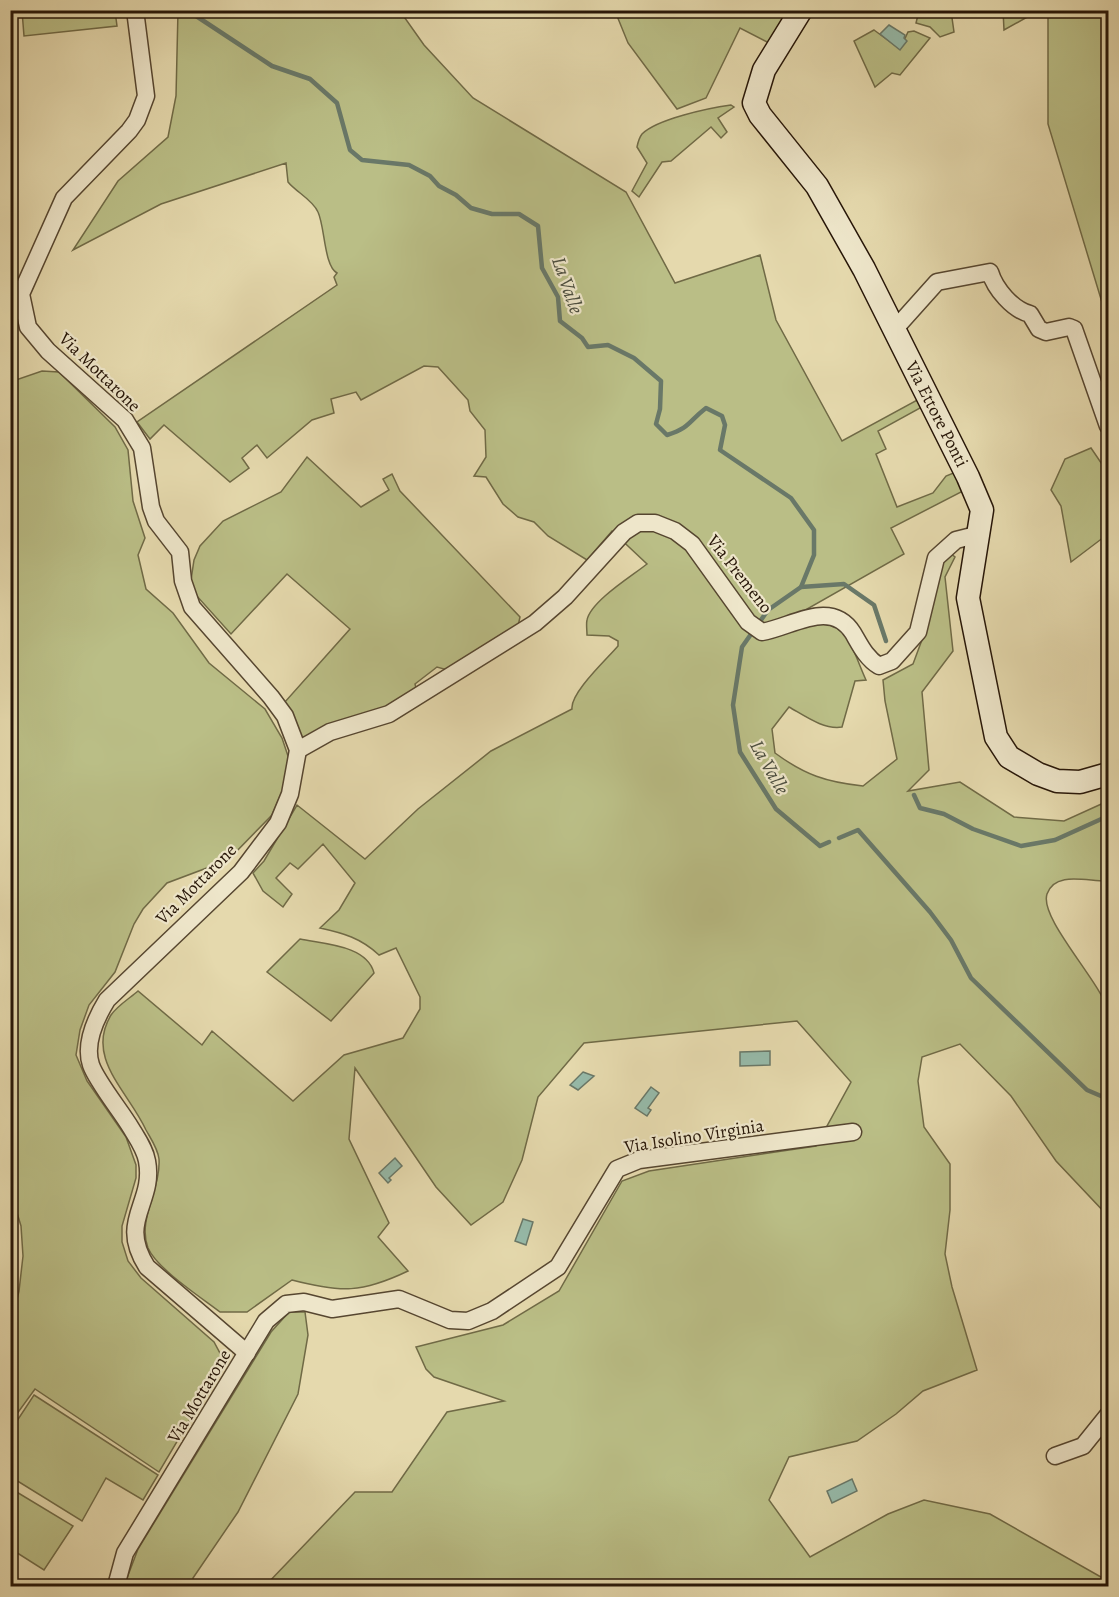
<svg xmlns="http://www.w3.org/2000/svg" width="1119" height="1597" font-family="Alegreya,serif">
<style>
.green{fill:#babe86;stroke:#706a46;stroke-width:1.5}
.water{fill:#96baa9;stroke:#697868;stroke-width:1.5}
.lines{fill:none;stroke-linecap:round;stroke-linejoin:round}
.stream{stroke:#697868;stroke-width:4.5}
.street-casing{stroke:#564630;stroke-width:19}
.secondary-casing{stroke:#261507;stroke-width:25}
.street{stroke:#eee6ca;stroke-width:16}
.secondary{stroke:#eee6ca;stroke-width:22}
.labels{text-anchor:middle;stroke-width:4.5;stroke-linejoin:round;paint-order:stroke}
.street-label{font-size:18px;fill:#261507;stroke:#eee6ca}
.water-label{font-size:20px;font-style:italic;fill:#4d4f40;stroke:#eee6ca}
</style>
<rect width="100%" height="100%" fill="#e5d9ad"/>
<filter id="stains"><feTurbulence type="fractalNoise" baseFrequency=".00333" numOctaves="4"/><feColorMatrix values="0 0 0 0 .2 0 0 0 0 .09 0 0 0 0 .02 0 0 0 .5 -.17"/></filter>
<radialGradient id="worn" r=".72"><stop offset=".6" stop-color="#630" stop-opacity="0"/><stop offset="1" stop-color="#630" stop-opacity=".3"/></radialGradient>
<g class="green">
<polygon points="1003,10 1038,10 1038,11 1004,30"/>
<polygon points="22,11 115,11 117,26 24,36"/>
<path d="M178,11H400L424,45L473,98L626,192L675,283L760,255L776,320L842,441L919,399L922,407L878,431L886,449L876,454L897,507L933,493L946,476L956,472L965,490L891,528L904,554L807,609L798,626C847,614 849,642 866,680L855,681L842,727C824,730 805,716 789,707L772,729L775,753C805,775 826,782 863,786L897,759L885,701L883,680L913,664L926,629L941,564L950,553L955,557L945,577L953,651L922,692L929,770L908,791L960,782L1014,817L1064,821L1108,801V881C1089,882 1055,870 1047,894C1039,918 1099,980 1108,1010C1113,1025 1108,1048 1108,1065C1108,1115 1108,1166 1108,1216L1056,1161L1011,1096L960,1044L922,1057L918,1081L924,1127L950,1164V1210L945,1254L952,1287L977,1370L923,1391L896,1414L857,1441L789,1457L769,1500L810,1557L888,1514L924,1500L990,1514L1108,1581V1586H265L355,1492H392L447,1412L504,1401L434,1377L426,1369L416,1347L503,1325L559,1291L622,1181L649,1171L816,1146L851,1082L797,1021L584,1043L538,1097L522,1160L503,1202L471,1225L436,1187L355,1068L349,1139L389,1223L378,1237L408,1271C362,1293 341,1293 292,1280L247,1312H220C202,1298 157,1269 148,1248C137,1220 161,1189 159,1159C158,1149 151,1139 146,1130C128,1091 85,1058 111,1015C117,1006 130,998 138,991L202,1045L212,1031L293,1101L344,1055L403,1038L420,1009V997L396,948L379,955C361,938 343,933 320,928L339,910L355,883L323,844L298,869L290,863L276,878L292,894L283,907L263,891L253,873L264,861L297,805L365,859L418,809L491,751L572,709C570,693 607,659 618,646V641L609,636L587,635C587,630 586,624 587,620C591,601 632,576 647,564L612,531L587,560L548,536L534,522L518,517L503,504L486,477L474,476L486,457L485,430L470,411L468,400L438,367L424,366L361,400L356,392L331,399L334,413L312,420L267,458L257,445L242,458L249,468L230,482L164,425L150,439L137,422L337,285L334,277L337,273C324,266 325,227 318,212C313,200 296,192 288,182L286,163L161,204L73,250L118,181L168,137L176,96Z"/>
<polygon points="615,11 791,11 771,44 740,28 706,98 677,109 628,43"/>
<polygon points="919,11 951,11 954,32 940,37 930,27 916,23"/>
<polygon points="1048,11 1108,11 1108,309 1104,309 1048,124"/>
<polygon points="874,30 900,49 908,32 914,31 930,38 900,75 892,73 875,87 854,41"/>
<path d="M731,105L734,107L718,118L727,132L721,138L711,127L671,161L662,162L639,197L632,191L647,163L637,147C638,142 639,138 642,134C657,119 709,108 731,105Z"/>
<polygon points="42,371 59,372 115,427 128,450 133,501 145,538 138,555 146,589 173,613 209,663 265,709 282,738 289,759 285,785 272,815 228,860 167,883 143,909 134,924 115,972 89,1005 80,1030 76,1055 87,1081 126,1137 136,1165 136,1178 122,1226 122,1242 128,1261 141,1278 214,1342 222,1357 220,1369 159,1472 35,1389 11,1422 11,1324 19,1291 23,1256 21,1226 10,1190 10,382"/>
<polygon points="1091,448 1108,473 1108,534 1071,562 1061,506 1051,490 1065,459"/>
<polygon points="307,457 361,507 389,490 383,479 392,474 400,491 520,617 518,626 451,671 437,667 415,684 416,688 380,711 308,739 300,736 299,729 284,703 350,629 287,574 231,634 195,594 191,580 194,560 200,546 223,521 281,492"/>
<path d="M300,939C323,944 367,945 374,973L331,1021L267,972Z"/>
<polygon points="289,1312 305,1312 308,1335 298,1394 238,1512 193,1578 194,1586 124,1586 138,1549 271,1332"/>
<polygon points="34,1395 158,1475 143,1500 106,1478 82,1521 11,1477 11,1430"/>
<polygon points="10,1488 73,1526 44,1570 11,1549"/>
</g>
<g class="water">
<polygon points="889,25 905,35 904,38 907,41 900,50 880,34"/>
<polygon points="770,1051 770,1065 740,1066 740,1052"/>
<polygon points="583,1072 594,1076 578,1090 570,1085"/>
<polygon points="651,1087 659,1093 648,1108 651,1110 647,1116 635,1108"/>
<polygon points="395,1158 402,1166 389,1178 391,1180 388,1183 379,1173"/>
<polygon points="523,1219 533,1222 526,1245 515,1241"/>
<polygon points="852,1479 857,1491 832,1503 827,1491"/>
</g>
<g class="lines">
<g class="stream">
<path d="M187,10L272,66L310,79L337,103L350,150L362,160L409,165L430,176L439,186L456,195L471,208L492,214H519L538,226L542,268L558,297L560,321L582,338L588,347L608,345L634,358L661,381L660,409L656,424L667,435C691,427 688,422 706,408L722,416L725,425L720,450L791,498L814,530V555L801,587L768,610L742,647L733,705L740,752L776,809L820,846L829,842"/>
<polyline points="801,587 844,584 874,605 886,641"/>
<polyline points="914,795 920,808 944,814 973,829 1021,846 1055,840 1108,816"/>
<polyline points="839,838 858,830 930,912 951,940 971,978 1087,1090 1108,1099"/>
</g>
<defs>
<g id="street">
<path d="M135,10L146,96L137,120L129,131L64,198L21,294L28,327L48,351L125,420L142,448L151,507L156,521L180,552L183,581L192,607L271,697L285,716L298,750L290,794L278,823L241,872L107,1000C96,1018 84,1044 91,1065C97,1082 121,1111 131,1128C137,1138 145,1149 147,1161C155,1204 117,1220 147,1267L247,1353"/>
<path d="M894,330L937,282L990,272C995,289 1013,310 1030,314L1039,329L1046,332L1069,327L1074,329L1108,426"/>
<path d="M298,750L330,732L389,714L535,623L565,597L624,532L638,523H655L675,531L692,544L748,622L762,632C792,627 831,598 853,633C860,645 866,658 879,666L892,661L918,632L936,558L956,540L980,534"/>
<polyline points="1055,1456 1083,1446 1108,1415"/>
<polyline points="116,1586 125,1553 266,1321 286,1304 304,1302 332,1309 399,1299 450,1320 468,1321 492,1311 558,1267 617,1169 639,1160 853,1132"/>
</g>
<polyline id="secondary" points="801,10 764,70 754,103 760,115 817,186 864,269 968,477 982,510 968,598 996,737 1009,757 1038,774 1057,781 1080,782 1108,774"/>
</defs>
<use href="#street" class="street-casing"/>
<use href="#secondary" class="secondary-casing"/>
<use href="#street" class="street"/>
<use href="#secondary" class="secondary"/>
</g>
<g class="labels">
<g class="street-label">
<text transform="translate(100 372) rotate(44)" y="6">Via Mottarone</text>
<text transform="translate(937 414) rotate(63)" y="6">Via Ettore Ponti</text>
<text transform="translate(740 574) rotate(52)" y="6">Via Premeno</text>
<text transform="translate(196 884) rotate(-45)" y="6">Via Mottarone</text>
<text transform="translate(694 1136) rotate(-9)" y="6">Via Isolino Virginia</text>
<text transform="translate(199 1396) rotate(-59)" y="6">Via Mottarone</text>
</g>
<g class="water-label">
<text transform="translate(568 285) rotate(71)" y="7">La Valle</text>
<text transform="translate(770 767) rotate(61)" y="7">La Valle</text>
</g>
</g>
<rect width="1119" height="1597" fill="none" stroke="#e5d9ad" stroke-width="36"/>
<rect x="12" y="12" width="1095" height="1573" fill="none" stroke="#261507" stroke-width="3"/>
<rect x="18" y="18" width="1083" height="1561" fill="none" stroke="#261507" stroke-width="1.5"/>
<rect width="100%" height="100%" filter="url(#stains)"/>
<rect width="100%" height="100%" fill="url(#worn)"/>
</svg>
